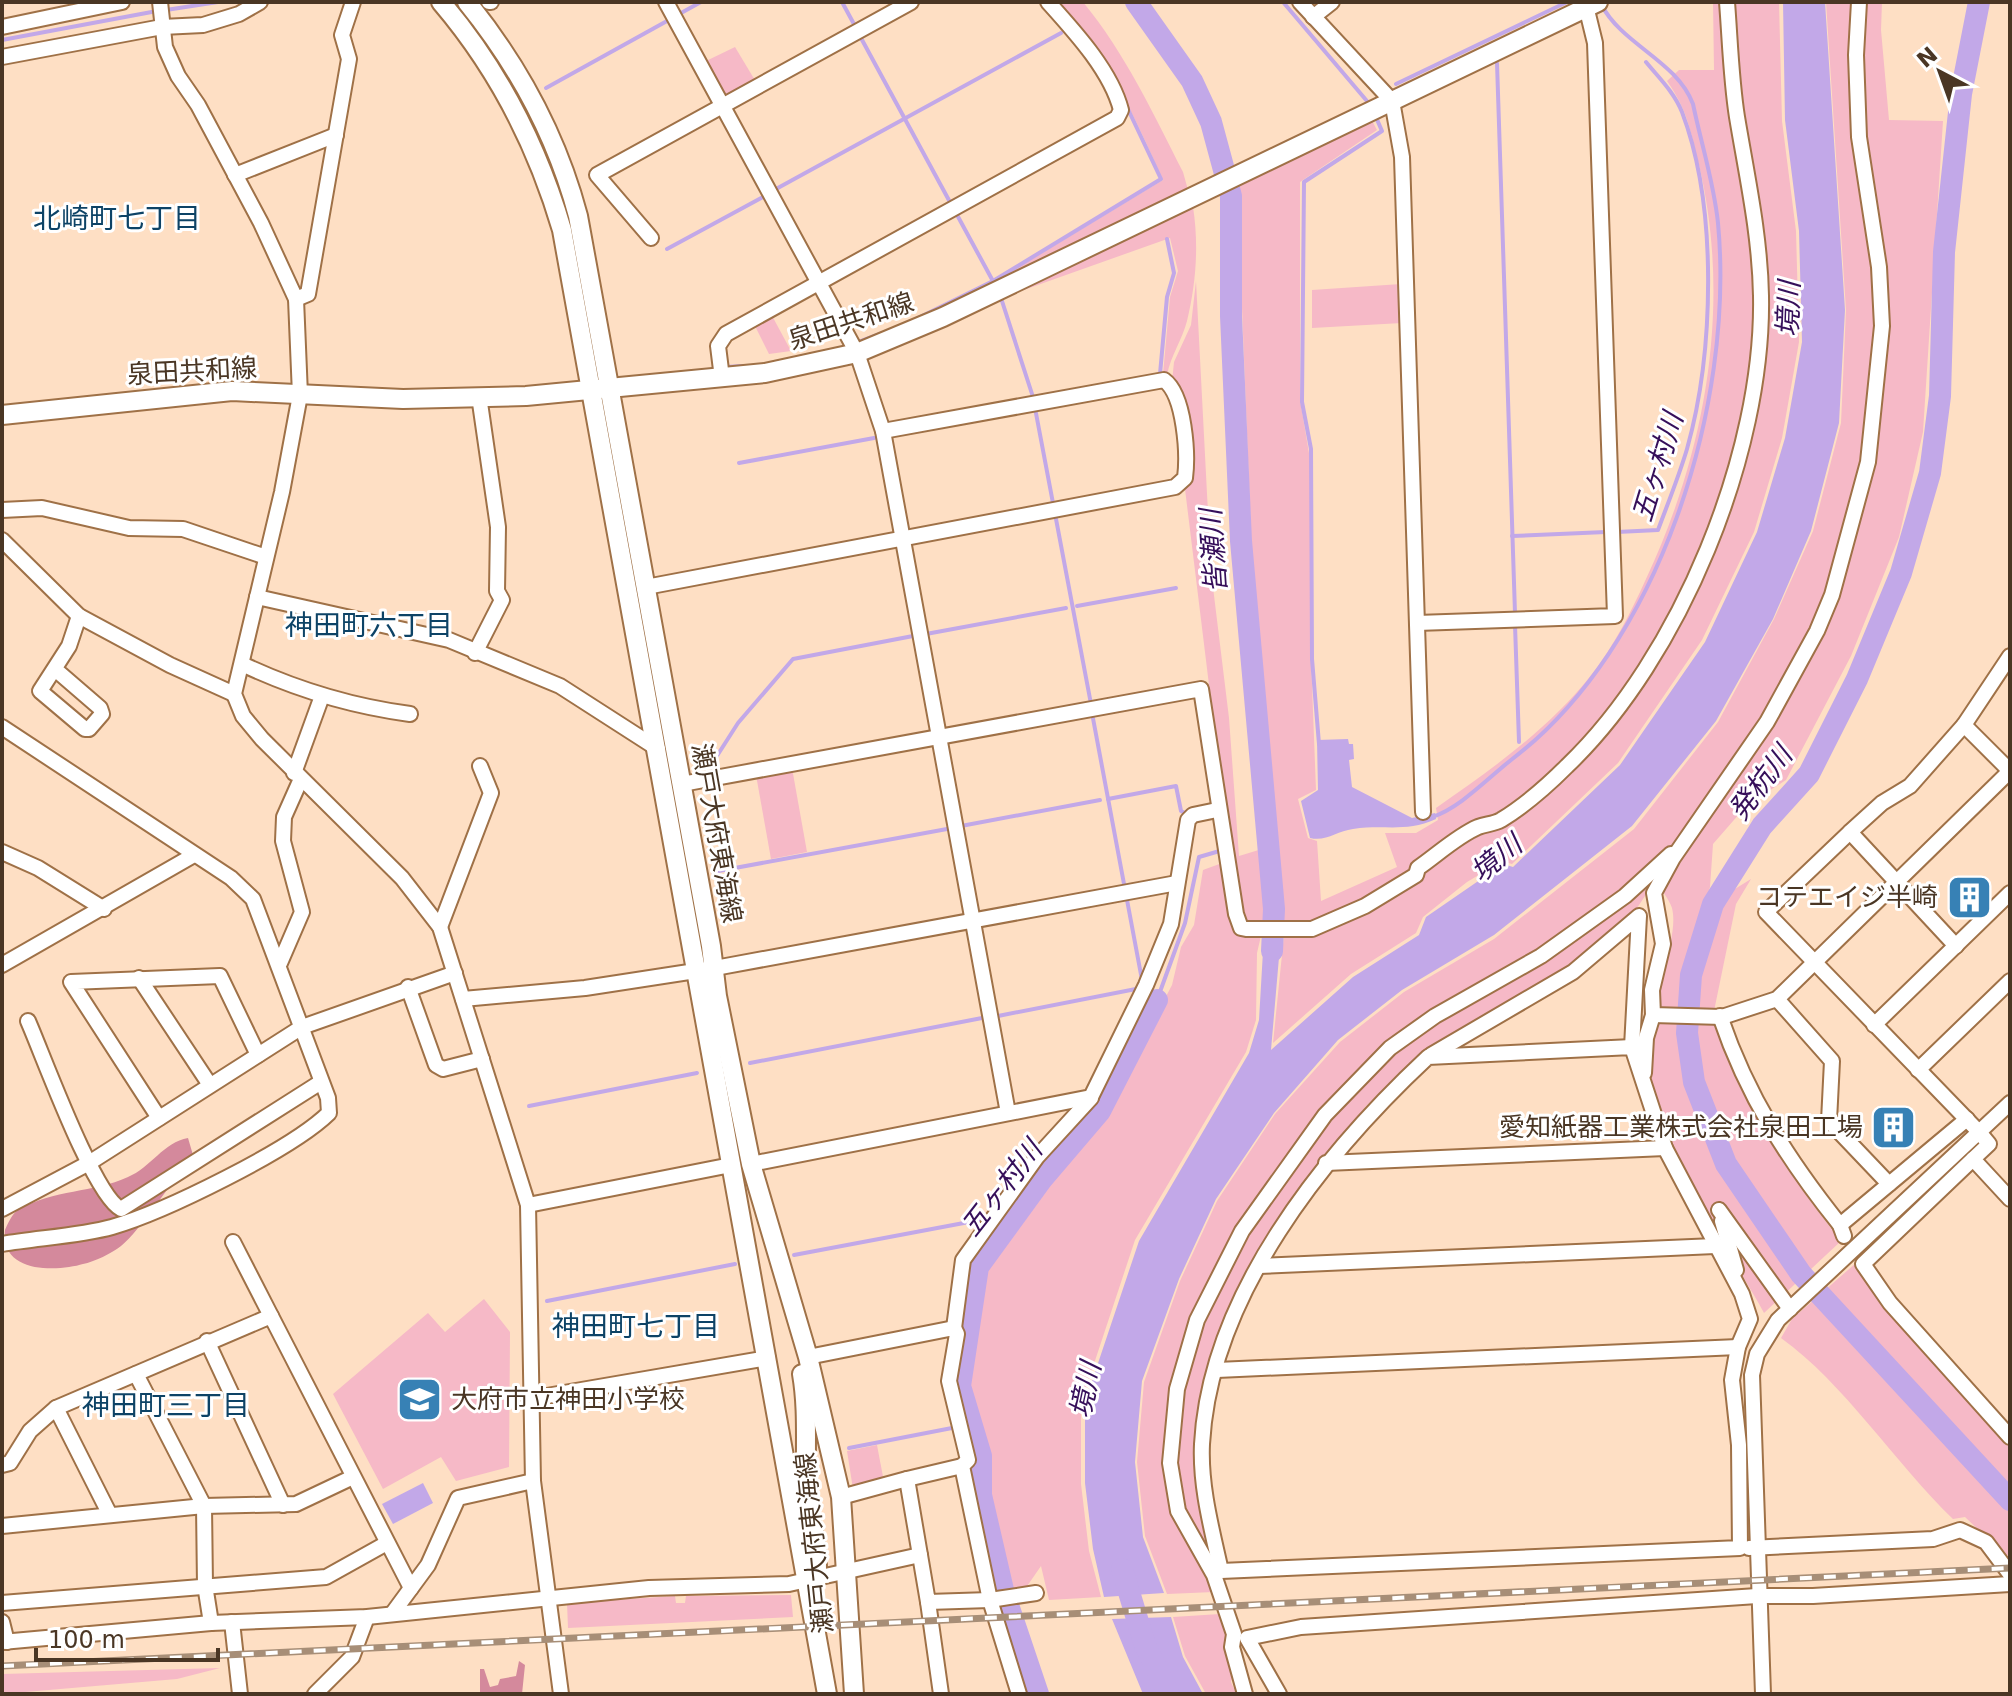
<svg xmlns="http://www.w3.org/2000/svg" width="2012" height="1696" font-family="'DejaVu Sans','Noto Sans JP',sans-serif">
<style>
.green{fill:#f6b9c7}
.forest{fill:#d4899c}
.water{fill:#c2a8e8}
.lines{fill:none;stroke-linecap:round;stroke-linejoin:round}
.stream{stroke:#c2a8e8;stroke-width:4}
.river{stroke:#c2a8e8;stroke-width:22}
.minor-casing{stroke:#9f7147;stroke-width:18}
.major-casing{stroke:#9f7147;stroke-width:22}
.minor{stroke:#fff;stroke-width:14}
.major{stroke:#fff;stroke-width:18}
.rail-casing{stroke:#a78e77;stroke-width:7}
.rail{stroke:#fff;stroke-width:4;stroke-dasharray:12;stroke-linecap:butt}
.labels{text-anchor:middle;stroke-width:6;stroke-linejoin:round;paint-order:stroke}
.street-label{font-size:26px;fill:#4a3624;stroke:#fff}
.poi-label{font-size:26px;fill:#4a3624;stroke:#fff;text-anchor:end}
.neighbourhood-label{font-size:28px;fill:#0d4366;stroke:#fff}
.water-label{font-size:28px;font-style:italic;fill:#360f5a;stroke:#fff}
</style>
<rect width="100%" height="100%" fill="#fedfc4"/>
<g class="green">
<path d="M1059,2H1083C1125,53 1153,113 1183,172L1188,190L998,283L997,280L1163,180C1131,108 1109,63 1059,2Z"/>
<path d="M1713,2H1779L1782,121L1796,231L1799,342L1782,438L1754,532L1702,640L1618,763L1512,864L1502,861L1467,882L1423,917L1416,933L1351,974L1273,1043L1284,935L1253,584L1237,182L1370,117L1377,130L1300,182V400L1310,459V633L1316,790L1298,799L1308,838L1317,841L1321,901L1397,867L1385,833H1416L1438,820L1436,808C1493,768 1548,730 1592,674C1614,646 1631,612 1646,579C1706,451 1732,304 1699,165C1690,130 1688,111 1667,81L1679,70H1714Z"/>
<path d="M1826,2H1882L1881,30L1889,120L1943,121L1923,432L1899,537L1851,656L1786,780L1747,805L1713,844L1710,887L1686,964L1679,1010L1657,1009C1656,978 1679,937 1672,908C1669,899 1660,888 1655,881L1637,908L1566,969L1428,1052L1366,1106L1320,1163L1256,1265L1198,1442L1214,1592L1167,1594L1145,1536L1137,1462L1144,1382L1180,1281L1217,1201L1275,1114L1340,1042L1404,992L1494,939L1634,829L1718,722L1774,619L1813,531L1841,423L1846,310Z"/>
<polygon points="735,47 756,82 727,98 722,96 704,62"/>
<path d="M1193,207C1199,245 1196,284 1187,321C1182,340 1171,355 1167,375L1163,374L1170,297L1178,271L1170,238L1004,297Z"/>
<polygon points="1196,281 1211,571 1229,718 1239,856 1262,849 1264,923 1257,953 1256,1020 1246,1052 1135,1240 1081,1403 1081,1484 1089,1551 1101,1597 1049,1600 1041,1566 1023,1592 1014,1593 985,1494 987,1455 965,1386 983,1268 1046,1180 1105,1114 1172,985 1181,947 1194,925 1203,870 1233,859 1221,810 1210,693 1185,489 1189,483 1172,382 1174,362 1191,325"/>
<polygon points="1401,284 1402,323 1312,328 1312,290"/>
<polygon points="770,312 791,351 769,354 753,322"/>
<polygon points="792,768 807,852 771,859 756,775"/>
<polygon points="1751,879 1736,904 1714,1011 1694,1010 1706,950 1722,897"/>
<path d="M1659,1021L1717,1022C1747,1111 1784,1168 1841,1241L1764,1313C1719,1229 1623,1120 1659,1021Z"/>
<path d="M1856,1263L1888,1306L2010,1443V1555H2005L1965,1517L1953,1519C1896,1464 1843,1382 1781,1338L1792,1319Z"/>
<polygon points="484,1299 510,1332 509,1467 456,1481 441,1457 383,1489 333,1394 428,1313 445,1332"/>
<polygon points="877,1445 884,1482 853,1489 847,1451"/>
<polygon points="791,1595 793,1617 568,1628 567,1603 675,1596 676,1603 685,1603 686,1596"/>
<polygon points="1220,1614 1234,1668 1231,1682 1236,1693 1206,1694 1185,1656 1173,1617"/>
<polygon points="220,1668 177,1679 2,1694 2,1674"/>
</g>
<g class="forest">
<path d="M188,1138L193,1155C175,1177 140,1231 121,1246C112,1253 94,1262 83,1264C60,1271 0,1275 5,1230C8,1223 12,1214 18,1210C54,1189 93,1193 128,1177C150,1168 164,1142 188,1138Z"/>
<polygon points="519,1661 525,1665 522,1694 480,1694 480,1669 484,1669 490,1687 498,1685 500,1679 516,1676"/>
</g>
<g class="water">
<polygon points="1783,2 1825,2 1845,310 1839,423 1811,531 1773,619 1716,721 1632,826 1494,935 1402,990 1338,1040 1274,1113 1216,1199 1179,1279 1142,1381 1135,1462 1143,1537 1164,1593 1104,1597 1093,1549 1085,1483 1085,1402 1139,1241 1249,1053 1259,1020 1264,934 1281,934 1271,1050 1353,977 1419,935 1426,917 1503,864 1513,867 1620,765 1705,642 1757,532 1785,438 1802,342 1799,231 1785,120"/>
<path d="M1348,739L1349,744H1353L1354,759L1349,760L1352,787L1412,818L1435,813L1436,819C1405,833 1385,824 1353,829C1337,831 1326,842 1310,838L1301,801L1318,790L1317,740Z"/>
<polygon points="423,1483 433,1503 393,1524 382,1504"/>
<polygon points="1171,1617 1183,1657 1203,1694 1143,1694 1112,1619"/>
</g>
<g class="lines">
<g class="stream">
<polyline points="842,2 855,26"/>
<polyline points="1283,2 1372,107"/>
<polyline points="166,10 218,2"/>
<polyline points="681,13 701,2"/>
<polyline points="861,38 951,204"/>
<polyline points="2,40 157,11"/>
<polyline points="1497,63 1515,613"/>
<polyline points="1396,84 1567,2"/>
<polyline points="546,88 667,21"/>
<polyline points="776,189 1061,33"/>
<polyline points="956,213 994,283"/>
<polyline points="667,249 763,197"/>
<polyline points="1001,298 1033,397"/>
<polyline points="916,319 993,281 1161,179 1126,105"/>
<polyline points="858,342 882,333"/>
<polyline points="725,367 743,366"/>
<polyline points="1160,374 1167,297 1174,273 1167,239"/>
<polyline points="1035,408 1091,704"/>
<polyline points="739,463 874,438"/>
<path d="M1617,532L1658,530C1668,503 1679,476 1687,449C1714,352 1718,207 1682,112C1674,92 1659,78 1646,62"/>
<polyline points="1512,536 1606,532"/>
<polyline points="1077,606 1176,588"/>
<polyline points="1515,625 1519,742"/>
<polyline points="926,634 1066,608"/>
<polyline points="1092,713 1142,980"/>
<polyline points="1319,744 1312,659 1311,449 1302,402 1304,182 1382,131 1375,115"/>
<polyline points="715,759 738,723 793,659 913,636"/>
<polyline points="1108,799 1176,786 1181,811 1185,813"/>
<path d="M1432,817C1460,808 1488,778 1511,760C1660,647 1735,405 1718,223C1714,183 1701,143 1693,104C1676,60 1622,45 1601,4"/>
<polyline points="961,826 1100,800"/>
<polyline points="713,872 947,829"/>
<polyline points="1148,990 1157,1000 1185,923 1199,857 1223,850"/>
<polyline points="998,1016 1141,988"/>
<polyline points="750,1063 982,1018"/>
<polyline points="529,1106 697,1073"/>
<polyline points="996,1226 1003,1232"/>
<polyline points="794,1255 985,1219"/>
<polyline points="547,1301 735,1264"/>
<polyline points="849,1448 952,1428"/>
</g>
<g class="river">
<polyline points="1136,2 1192,81 1211,122 1231,196 1231,316 1241,541 1274,909 1272,951"/>
<polyline points="1979,2 1961,94 1944,252 1940,396 1930,473 1901,573 1857,679 1809,774 1762,826 1713,904 1691,975 1687,1033 1694,1082 1726,1164 1801,1274 2010,1500"/>
<polyline points="1122,1569 1145,1645 1169,1694"/>
<polyline points="1038,1694 1003,1590 981,1495 981,1456 960,1386 978,1267 1042,1179 1100,1111 1157,1000"/>
</g>
<defs>
<g id="minor">
<polyline points="160,2 165,47 178,76 198,105 261,223 296,299 300,395 282,492 234,694 243,716 262,739 402,878 440,927 528,1205 533,1481 561,1694"/>
<polyline points="489,2 491,2"/>
<polyline points="666,2 857,353 883,431 1008,1113"/>
<polyline points="1300,2 1392,101 1402,157 1423,812"/>
<polyline points="1859,2 1856,55 1859,137 1879,267 1882,326 1868,462 1832,595 1817,631 1767,722 1673,858 1654,893 1663,944 1652,990 1653,1015 1722,1017 1777,999 2010,771"/>
<polyline points="1313,17 1332,2"/>
<polyline points="2,27 122,2"/>
<polyline points="2,57 162,27 203,25 239,14 260,2"/>
<polyline points="235,175 336,135"/>
<polyline points="651,238 597,175 911,2"/>
<polyline points="296,299 308,294 349,59 342,35 353,2"/>
<path d="M722,378L718,346L726,334L1117,118L1121,110C1111,71 1075,32 1048,2"/>
<polyline points="2,510 42,508 129,528 183,529 266,557"/>
<polyline points="2,540 79,616 170,665 234,694"/>
<path d="M646,587L1175,487L1185,478C1188,455 1185,395 1164,380L883,431"/>
<polyline points="257,597 449,640 560,686 658,749"/>
<polyline points="1417,623 1615,616 1595,43 1585,2"/>
<polyline points="475,653 502,600 497,591 498,527 479,396"/>
<polyline points="2010,656 1964,725 2010,771"/>
<path d="M242,664C297,690 350,706 410,714"/>
<polyline points="56,670 100,708 102,714 89,729 85,729 40,691 69,646 79,616"/>
<path d="M2,727L231,878L253,899L328,1098L329,1113C291,1150 164,1212 112,1227C80,1236 36,1238 2,1244"/>
<polyline points="294,773 322,696"/>
<path d="M682,784L1201,689L1236,914L1241,928L1246,929H1312L1365,906L1416,875L1418,868C1437,855 1457,836 1478,827C1486,824 1494,824 1501,820C1524,806 1548,785 1567,766C1680,658 1764,453 1761,296C1760,235 1747,177 1737,117C1731,79 1730,40 1727,2"/>
<polyline points="1850,832 1766,912 1979,1132 1989,1144 1973,1159 2010,1199"/>
<polyline points="2,852 38,868 104,909"/>
<polyline points="440,927 491,793 480,766"/>
<polyline points="1956,946 1850,832 1882,803 1910,786 1964,725"/>
<polyline points="280,963 302,912 283,841 284,817 300,781"/>
<polyline points="2,965 194,855"/>
<polyline points="139,978 210,1085"/>
<polyline points="408,987 436,1065 443,1069 482,1059"/>
<polyline points="463,999 585,988 715,968 1177,883"/>
<polyline points="1777,999 1832,1061 1829,1121 1889,1184"/>
<path d="M1720,1016C1747,1096 1788,1160 1840,1225L1844,1236"/>
<path d="M28,1021C43,1055 94,1196 121,1209L321,1082"/>
<polyline points="1874,1025 2010,893"/>
<path d="M1632,1047L1665,1148L1742,1294L1750,1319L1738,1347L1732,1380L1739,1445L1740,1548L1221,1571C1212,1530 1200,1487 1202,1444C1210,1296 1323,1155 1428,1057Z"/>
<polyline points="1431,1055 1573,972 1639,916 1632,1047"/>
<polyline points="1918,1070 2010,981"/>
<polyline points="1644,1073 1646,1038 1653,1015"/>
<polyline points="159,1118 71,982 220,976 258,1055"/>
<polyline points="1973,1159 1863,1264 1890,1303 2010,1437"/>
<polyline points="1326,1163 1665,1148"/>
<polyline points="751,1164 1091,1097 1146,985 1171,924 1188,820 1193,815 1217,810"/>
<polyline points="528,1205 731,1165"/>
<polyline points="2,1209 89,1163 302,1027 455,973"/>
<polyline points="1719,1210 1790,1309"/>
<polyline points="1722,1221 1736,1270"/>
<polyline points="1840,1225 1967,1119"/>
<polyline points="233,1242 271,1316"/>
<polyline points="1259,1266 1715,1246"/>
<polyline points="954,1328 963,1260 1037,1157 1091,1098"/>
<polyline points="207,1341 283,1505"/>
<polyline points="808,1357 954,1328 957,1334 949,1381 968,1460 962,1466 990,1600 1019,1694"/>
<polyline points="1217,1370 1738,1347"/>
<polyline points="136,1374 204,1506 205,1585 211,1623"/>
<polyline points="529,1399 768,1358"/>
<polyline points="56,1408 110,1515"/>
<polyline points="2,1465 10,1463 30,1431 56,1408 271,1316 411,1588"/>
<polyline points="962,1466 907,1479 928,1602 990,1600 1036,1593"/>
<polyline points="841,1497 907,1479"/>
<polyline points="2,1526 204,1506 296,1504 353,1477"/>
<polyline points="1749,1548 1933,1539 1960,1530 1986,1542 2010,1574"/>
<polyline points="928,1602 941,1694"/>
<polyline points="2,1603 326,1577 387,1543"/>
<polyline points="392,1614 428,1565 458,1498 533,1481"/>
<polyline points="2,1622 7,1642"/>
<polyline points="232,1622 240,1694"/>
<polyline points="2,1642 211,1623 367,1617 649,1588 789,1584 920,1555"/>
<polyline points="315,1694 352,1657 367,1617"/>
<polyline points="1245,1694 1232,1647 1234,1634 1214,1575 1178,1511 1170,1463 1177,1389 1197,1320 1242,1231 1325,1115 1390,1048 1435,1016 1541,956 1625,896 1671,854"/>
<polyline points="1279,1694 1247,1638 1301,1627 1757,1596 1813,1596 2010,1584"/>
<polyline points="1763,1694 1752,1375 1757,1354 1778,1320 2010,1103"/>
</g>
<g id="major">
<path d="M441,2C499,70 537,145 562,230L827,1694"/>
<path d="M467,2C518,65 557,137 578,216L711,946L717,996L751,1164L808,1357L841,1497L854,1694"/>
<polyline points="2,415 232,391 403,399 526,396 765,373 857,353 943,317 1598,2"/>
<path d="M802,1374C809,1415 804,1454 807,1494C809,1519 817,1543 817,1569L807,1577"/>
</g>
</defs>
<use href="#minor" class="minor-casing"/>
<use href="#major" class="major-casing"/>
<use href="#minor" class="minor"/>
<use href="#major" class="major"/>
<defs>
<polyline id="rail" points="2,1666 2010,1568"/>
</defs>
<use href="#rail" class="rail-casing"/>
<use href="#rail" class="rail"/>
</g>
<defs>
<symbol id="building-square" viewBox="-11 -11 22 22"><rect x="-9" y="-9" width="18" height="18" rx="4" fill="#3781b5" stroke="#fff"/><path d="M-4-6H4V6H1V3H-1V6H-4ZM-2.5-4.3h1.7v1.8h-1.7ZM.8-4.3h1.7v1.8H.8ZM-2.5-1h1.7V.8h-1.7ZM.8-1h1.7V.8H.8Z" fill="#fff"/></symbol>
<symbol id="school-square" viewBox="-11 -11 22 22"><rect x="-9" y="-9" width="18" height="18" rx="4" fill="#3781b5" stroke="#fff"/><path d="M0-5L7-2L0 1L-7-2ZM-4 1L0 2.5L4 1V4Q0 6-4 4Z" fill="#fff"/></symbol>
</defs>
<g fill-rule="evenodd">
<use href="#building-square" x="1944" y="872" width="51" height="51"/>
<use href="#building-square" x="1868" y="1102" width="51" height="51"/>
<use href="#school-square" x="394" y="1374" width="51" height="51"/>
</g>
<g class="labels">
<g class="street-label">
<text transform="translate(851 321) rotate(-18)" y="9">泉田共和線</text>
<text transform="translate(192 371) rotate(-3)" y="9">泉田共和線</text>
<text transform="translate(717 833) rotate(80)" y="9">瀬戸大府東海線</text>
<text transform="translate(814 1543) rotate(-96)" y="9">瀬戸大府東海線</text>
</g>
<g class="poi-label">
<text x="1938" y="906">コテエイジ半崎</text>
<text x="1863" y="1136">愛知紙器工業株式会社泉田工場</text>
<text x="451" y="1408" text-anchor="start">大府市立神田小学校</text>
</g>
<g class="neighbourhood-label">
<text x="117" y="228">北崎町七丁目</text>
<text x="369" y="635">神田町六丁目</text>
<text x="636" y="1336">神田町七丁目</text>
<text x="166" y="1415">神田町三丁目</text>
</g>
<g class="water-label">
<text transform="translate(1788 309) rotate(-88)" y="10">境川</text>
<text transform="translate(1657 467) rotate(-73)" y="10">五ヶ村川</text>
<text transform="translate(1213 551) rotate(-94)" y="10">皆瀬川</text>
<text transform="translate(1760 783) rotate(-53)" y="10">発杭川</text>
<text transform="translate(1496 858) rotate(-39)" y="10">境川</text>
<text transform="translate(1001 1188) rotate(-52)" y="10">五ヶ村川</text>
<text transform="translate(1085 1390) rotate(-78)" y="10">境川</text>
</g>
</g>
<rect width="2012" height="1696" fill="none" stroke="#4a3624" stroke-width="8"/>
<g transform="translate(1940 72) rotate(319)" stroke="#ffffff" stroke-width="6" paint-order="stroke">
<path d="M0-6L14 30L0 20L-14 30Z" fill="#4a3624"/>
<text y="-12" font-size="22" font-weight="bold" text-anchor="middle" fill="#4a3624">N</text>
</g>
<path d="M36 1648v12h182v-12" fill="none" stroke="#4a3624" stroke-width="4"/>
<text x="48" y="1648" font-size="24" fill="#4a3624" stroke="#ffffff" stroke-width="6" paint-order="stroke">100 m</text>
</svg>
